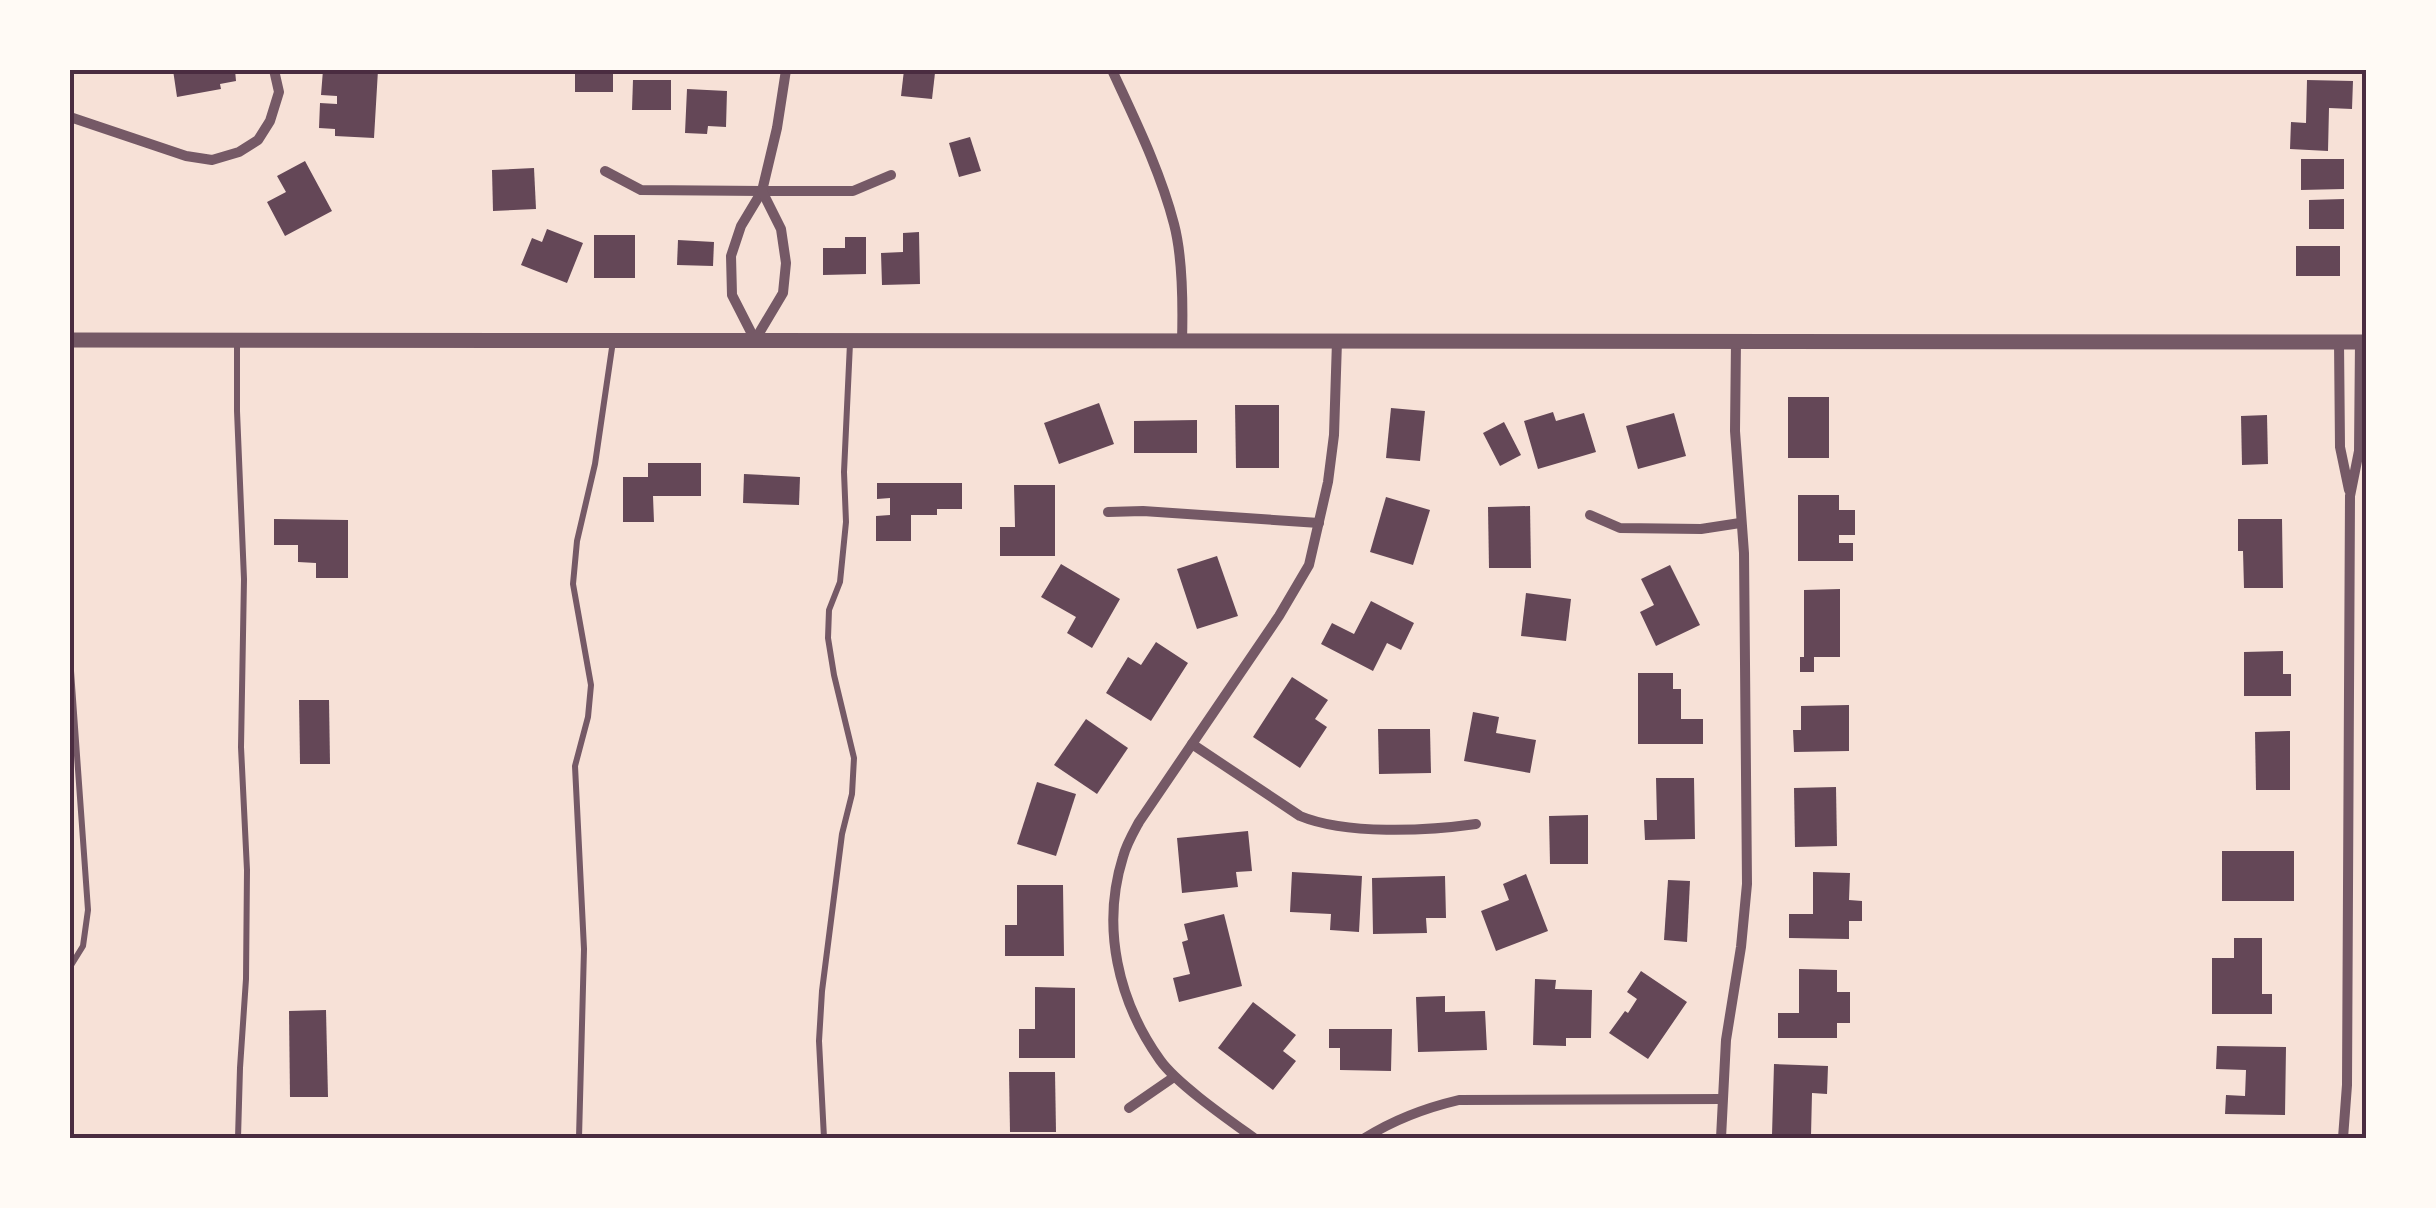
<svg xmlns="http://www.w3.org/2000/svg" width="2436" height="1208" font-family="'Exo 2',sans-serif">
<style>
.building{fill:#644757}
.lines{fill:none;stroke-linecap:round;stroke-linejoin:round}
.service{stroke:#755966;stroke-width:6}
.minor{stroke:#755966;stroke-width:10}
.tertiary{stroke:#755966;stroke-width:15}
.neatline{fill:none;stroke:#4a2c40;stroke-width:4}
</style>
<rect width="100%" height="100%" fill="#f7e1d7"/>
<g class="building">
<polygon points="173,70 235,70 236,81 220,84 221,89 177,97"/>
<polygon points="323,70 378,70 374,138 335,136 335,129 319,128 320,103 337,104 337,96 321,95"/>
<rect x="575" y="70" width="38" height="22"/>
<polygon points="904,70 935,73 932,99 901,96"/>
<polygon points="633,80 671,80 671,110 632,110"/>
<polygon points="2307,80 2353,81 2352,109 2329,108 2328,151 2290,149 2291,122 2306,123"/>
<polygon points="687,89 727,91 726,127 708,126 707,134 685,133"/>
<polygon points="970,137 981,171 959,177 949,143"/>
<polygon points="2301,159 2344,159 2344,189 2301,190"/>
<polygon points="305,161 332,211 285,236 267,202 286,192 277,176"/>
<polygon points="534,168 536,209 493,211 492,170"/>
<polygon points="2344,199 2344,229 2309,229 2309,200"/>
<polygon points="547,229 583,243 567,283 521,265 532,238 542,242"/>
<polygon points="919,232 920,284 882,285 881,253 903,252 903,233"/>
<rect x="594" y="235" width="41" height="43"/>
<polygon points="845,237 866,237 866,274 823,275 823,248 845,248"/>
<polygon points="678,240 714,242 713,266 677,265"/>
<rect x="2296" y="246" width="44" height="30"/>
<rect x="1788" y="397" width="41" height="61"/>
<polygon points="1099,403 1114,444 1059,464 1044,423"/>
<polygon points="1235,405 1279,405 1279,468 1236,468"/>
<polygon points="1391,408 1425,411 1420,461 1386,458"/>
<polygon points="1553,412 1556,421 1584,413 1596,452 1538,469 1524,421"/>
<polygon points="1674,413 1686,456 1638,469 1626,426"/>
<polygon points="2267,415 2268,464 2242,465 2241,416"/>
<polygon points="1197,420 1197,453 1134,453 1134,421"/>
<polygon points="1504,422 1521,455 1500,466 1483,433"/>
<polygon points="648,463 701,463 701,496 653,496 654,522 623,522 623,477 648,477"/>
<polygon points="744,474 800,477 799,505 743,503"/>
<polygon points="877,483 962,483 962,509 937,509 937,515 911,515 911,541 876,541 876,516 890,515 890,498 877,499"/>
<polygon points="1014,485 1055,485 1055,556 1000,556 1000,527 1015,527"/>
<polygon points="1798,495 1839,495 1839,510 1855,510 1855,535 1839,535 1839,543 1853,543 1853,561 1798,561"/>
<polygon points="1386,497 1430,510 1413,565 1370,552"/>
<polygon points="1530,506 1531,568 1489,568 1488,507"/>
<polygon points="274,519 348,520 348,578 316,578 316,563 298,562 298,545 274,545"/>
<polygon points="2238,519 2282,519 2283,588 2244,588 2243,551 2238,551"/>
<polygon points="1217,556 1238,616 1197,629 1177,569"/>
<polygon points="1061,564 1120,599 1092,648 1067,633 1076,617 1041,597"/>
<polygon points="1670,565 1700,625 1656,646 1640,612 1654,605 1641,579"/>
<polygon points="1840,589 1840,657 1814,657 1814,672 1800,672 1800,657 1804,657 1804,590"/>
<polygon points="1526,593 1571,599 1566,641 1521,636"/>
<polygon points="1371,601 1414,623 1401,650 1387,643 1373,671 1321,644 1332,623 1354,634"/>
<polygon points="1156,642 1188,663 1151,721 1106,693 1128,657 1141,665"/>
<polygon points="2283,651 2283,674 2291,674 2291,696 2244,696 2244,652"/>
<polygon points="1638,673 1673,673 1673,689 1681,689 1681,719 1703,719 1703,744 1638,744"/>
<polygon points="1292,677 1328,700 1315,719 1327,727 1300,768 1253,737"/>
<polygon points="299,700 329,700 330,764 300,764"/>
<polygon points="1849,705 1849,751 1794,752 1793,730 1801,730 1801,706"/>
<polygon points="1473,712 1499,717 1496,733 1536,740 1530,773 1464,761"/>
<polygon points="1086,719 1128,748 1097,794 1054,765"/>
<polygon points="1378,729 1430,729 1431,773 1379,774"/>
<polygon points="2290,731 2290,790 2256,790 2255,732"/>
<polygon points="1656,778 1694,778 1695,839 1645,840 1644,820 1657,820"/>
<polygon points="1037,782 1076,794 1056,856 1017,844"/>
<polygon points="1836,787 1837,846 1795,847 1794,788"/>
<polygon points="1588,815 1588,864 1550,864 1549,816"/>
<polygon points="1248,831 1252,871 1236,872 1238,887 1182,893 1177,838"/>
<rect x="2222" y="851" width="72" height="50"/>
<polygon points="1292,872 1362,876 1359,932 1330,930 1331,914 1290,912"/>
<polygon points="1813,872 1850,873 1849,900 1862,901 1862,921 1849,921 1849,939 1789,938 1789,914 1813,914"/>
<polygon points="1526,874 1548,931 1496,951 1481,911 1509,900 1503,884"/>
<polygon points="1445,876 1446,918 1426,918 1427,933 1373,934 1372,878"/>
<polygon points="1668,880 1690,881 1687,942 1664,940"/>
<polygon points="1017,885 1063,885 1064,956 1005,956 1005,925 1017,925"/>
<polygon points="1224,914 1242,986 1179,1002 1173,978 1190,974 1182,942 1188,940 1184,924"/>
<polygon points="2234,938 2262,938 2262,994 2272,994 2272,1014 2212,1014 2212,958 2234,958"/>
<polygon points="1799,969 1837,970 1837,992 1850,992 1850,1023 1837,1023 1837,1038 1778,1038 1778,1013 1799,1013"/>
<polygon points="1641,971 1687,1002 1648,1059 1609,1033 1625,1011 1628,1013 1637,999 1627,992"/>
<polygon points="1535,979 1556,980 1555,989 1592,990 1591,1038 1566,1038 1566,1046 1533,1045"/>
<polygon points="1035,987 1075,988 1075,1058 1019,1058 1019,1029 1035,1029"/>
<polygon points="1445,996 1445,1012 1485,1011 1487,1050 1418,1052 1416,997"/>
<polygon points="1253,1002 1296,1035 1283,1051 1296,1061 1273,1090 1218,1048"/>
<polygon points="326,1010 328,1097 290,1097 289,1011"/>
<polygon points="1329,1029 1392,1029 1391,1071 1340,1070 1340,1048 1329,1048"/>
<polygon points="2217,1046 2286,1047 2285,1115 2225,1114 2226,1095 2245,1096 2246,1070 2216,1069"/>
<polygon points="1774,1064 1828,1066 1827,1094 1812,1093 1811,1136 1772,1135"/>
<polygon points="1009,1072 1055,1072 1056,1132 1010,1132"/>
</g>
<g class="lines">
<g class="service">
<polyline points="237,342 237,411 244,579 241,747 247,870 246,979 240,1068 238,1138"/>
<polyline points="70,657 88,910 83,946 70,967"/>
<polyline points="579,1138 584,949 575,766 588,717 591,685 573,584 577,541 595,464 613,341"/>
<polyline points="824,1138 819,1041 822,991 842,834 852,794 854,758 834,675 828,638 829,610 840,582 846,522 844,472 850,343"/>
</g>
<g class="minor">
<path d="M1112,70C1135,120 1160,170 1174,224C1183,258 1183,306 1182,342"/>
<polyline points="70,117 186,156 212,160 239,152 258,140 270,121 279,92 274,70"/>
<polyline points="605,171 641,190 762,191 853,191 891,175"/>
<polyline points="755,340 732,295 731,256 741,226 762,191 777,128 786,70"/>
<polyline points="755,340 783,293 786,263 781,229 762,191"/>
<polyline points="2339,342 2340,447 2349,490"/>
<polyline points="1108,512 1143,511 1319,523"/>
<polyline points="1590,515 1620,528 1701,529 1740,523"/>
<path d="M1192,744L1300,816C1346,835 1426,831 1476,824"/>
<polyline points="1129,1108 1174,1077"/>
<path d="M1254,1138C1229,1120 1177,1084 1160,1060C1118,1001 1101,927 1123,857C1126,845 1133,833 1139,822L1279,616L1309,565L1328,482L1334,435L1337,341"/>
<path d="M1365,1138C1395,1119 1425,1108 1459,1100L1722,1099"/>
<polyline points="1721,1138 1726,1040 1741,947 1747,884 1744,553 1735,431 1736,341"/>
<polyline points="2343,1138 2347,1085 2350,496 2359,451 2360,342"/>
</g>
<polyline class="tertiary" points="70,340 2366,342"/>
</g>
<rect width="2436" height="1208" fill="none" stroke="#fffaf5" stroke-width="145"/>
<rect x="72" y="72" width="2292" height="1064" class="neatline"/>
</svg>
